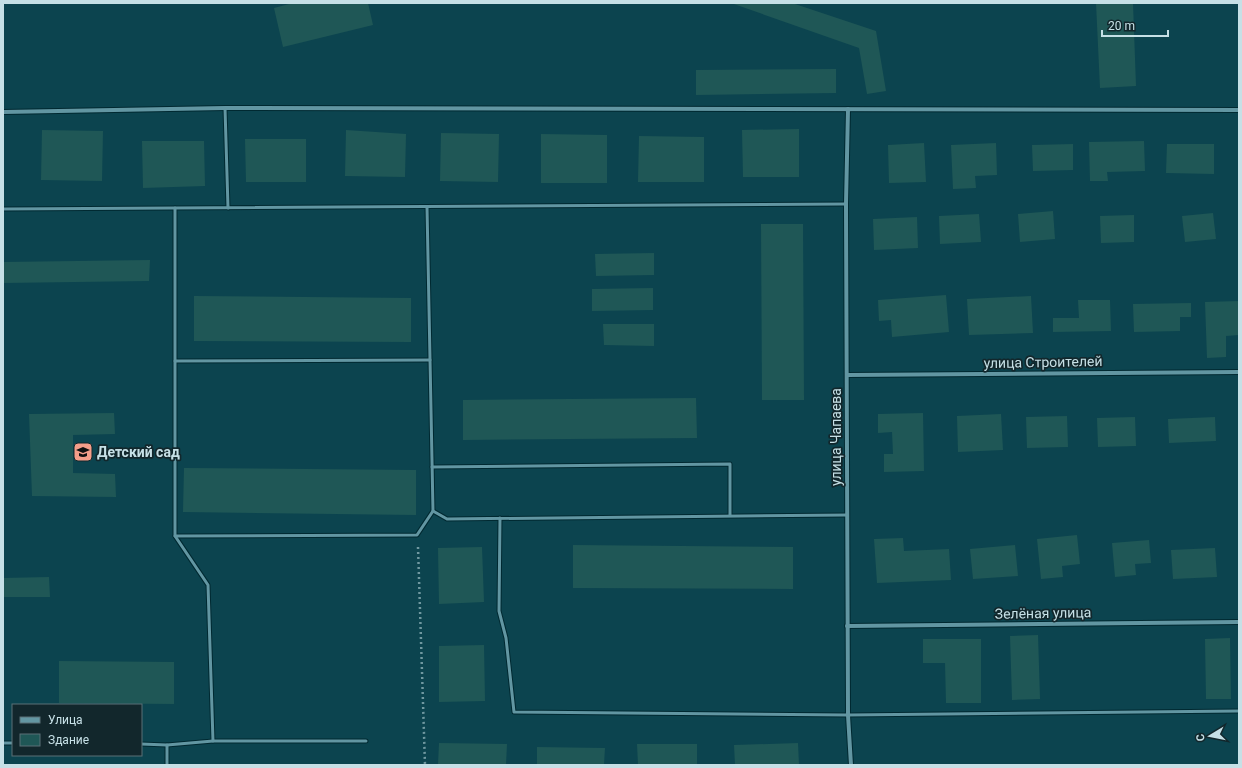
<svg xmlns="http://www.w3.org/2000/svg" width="1242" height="768" font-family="Roboto,sans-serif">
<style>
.building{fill:#1f5756}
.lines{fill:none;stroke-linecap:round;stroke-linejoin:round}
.lane-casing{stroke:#002931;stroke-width:5}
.street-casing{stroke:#002931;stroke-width:6}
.path{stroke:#7098a0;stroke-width:2.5;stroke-dasharray:2 3;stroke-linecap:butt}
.lane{stroke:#6296a2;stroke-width:3}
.street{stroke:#6296a2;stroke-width:4}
.labels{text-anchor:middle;stroke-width:3.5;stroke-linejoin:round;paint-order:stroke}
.street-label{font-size:14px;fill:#c6e0e6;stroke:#12272c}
.poi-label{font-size:14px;font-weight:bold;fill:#c6e0e6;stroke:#12272c;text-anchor:start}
</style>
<rect width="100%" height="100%" fill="#0c444f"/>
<g class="building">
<polygon points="293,3 368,3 373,25 283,47 274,8"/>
<polygon points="731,3 792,3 876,31 886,91 867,94 859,48"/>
<polygon points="1096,3 1133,3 1136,86 1100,88"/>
<polygon points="836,69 836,93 696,95 696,70"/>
<polygon points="799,129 799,177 743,177 742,130"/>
<polygon points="42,130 103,131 102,181 41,180"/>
<polygon points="346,130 406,134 405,177 345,176"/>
<polygon points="441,133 499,134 498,182 440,181"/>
<polygon points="541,134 607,135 607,183 541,183"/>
<polygon points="639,136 704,137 704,182 638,182"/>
<polygon points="245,139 306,139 306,182 246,182"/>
<polygon points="142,141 204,141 205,186 143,188"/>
<polygon points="1144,141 1145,171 1107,172 1108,181 1090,181 1089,142"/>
<polygon points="924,143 926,182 889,183 888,145"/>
<polygon points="996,143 997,175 975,176 976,188 953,189 951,145"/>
<polygon points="1073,144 1073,170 1033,171 1032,145"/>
<polygon points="1167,144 1214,144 1214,174 1166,173"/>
<polygon points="1053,211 1055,239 1020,242 1018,214"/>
<polygon points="1213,213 1216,239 1185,242 1182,216"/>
<polygon points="979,214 981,242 940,244 939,216"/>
<polygon points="1134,215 1134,242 1101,243 1100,216"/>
<polygon points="917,217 918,248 874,250 873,219"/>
<polygon points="761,224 803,224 804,400 762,400"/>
<polygon points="654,253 654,275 596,276 595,254"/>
<polygon points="150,260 149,281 3,283 3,262"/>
<polygon points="653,288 653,310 592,311 592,289"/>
<polygon points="946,295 949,332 892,337 891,320 879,321 878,300"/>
<polygon points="194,296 411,298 411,342 194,341"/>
<polygon points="1031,296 1033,333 969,335 967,299"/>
<polygon points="1078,300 1110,300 1111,331 1053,332 1053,318 1079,318"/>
<polygon points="1239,301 1239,335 1226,336 1226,357 1207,358 1205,302"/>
<polygon points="1191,303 1191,317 1180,317 1180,331 1134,332 1133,304"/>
<polygon points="603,324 654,324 654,346 604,345"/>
<polygon points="696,398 697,438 463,440 463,400"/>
<polygon points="114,413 115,434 73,435 73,473 115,474 116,497 32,496 29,414"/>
<polygon points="923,413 924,471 884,472 884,454 893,454 892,432 878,433 878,414"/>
<polygon points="1001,414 1003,450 958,452 957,416"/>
<polygon points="1067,416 1068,447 1027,448 1026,417"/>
<polygon points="1135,417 1136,446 1098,447 1097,418"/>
<polygon points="1215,417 1216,441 1169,443 1168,419"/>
<polygon points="184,468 416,470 416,515 183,512"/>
<polygon points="1077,535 1080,564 1062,566 1063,577 1041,579 1037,539"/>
<polygon points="903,538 904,551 949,549 951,580 877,583 874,539"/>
<polygon points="1149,540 1151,563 1135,564 1136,575 1115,577 1112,543"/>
<polygon points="573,545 793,547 793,589 573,588"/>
<polygon points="1015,545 1018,576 973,579 970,549"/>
<polygon points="482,547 484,602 439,604 438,548"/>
<polygon points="1215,548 1217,577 1173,579 1171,550"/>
<polygon points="49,577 50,597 3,597 3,578"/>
<polygon points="1038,635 1040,699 1012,700 1010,636"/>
<polygon points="1230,638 1231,699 1206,699 1205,639"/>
<polygon points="923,639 981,639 981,703 946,703 945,663 923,663"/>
<polygon points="484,645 485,701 439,702 439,646"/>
<polygon points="59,661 174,662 174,704 59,703"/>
<polygon points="439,743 507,744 506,765 438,765"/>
<polygon points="798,743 799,765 735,765 734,745"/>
<polygon points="637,744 697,744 697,765 638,765"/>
<polygon points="537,747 605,748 604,765 537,765"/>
</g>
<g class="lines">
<defs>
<g id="lane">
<polyline points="225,108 228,208"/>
<polyline points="175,208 175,536 208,585 213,741"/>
<polyline points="3,209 846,204"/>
<polyline points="175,361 430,360"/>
<polyline points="432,467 730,464 730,515"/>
<polyline points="433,511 447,519 847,515"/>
<polyline points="500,518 499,611 506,638 514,712 848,715 1239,711"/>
<polyline points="175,536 417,535 433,511 427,207"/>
<polyline points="3,743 13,743"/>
<polyline points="141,744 167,745 213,741 366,741"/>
<polyline points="167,745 167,765"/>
</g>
<g id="street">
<polyline points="848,109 846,204 848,715 851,765"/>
<polyline points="3,112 225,108 1239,110"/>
<polyline points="847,375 1239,372"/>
<polyline points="847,626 1239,622"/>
</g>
</defs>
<use href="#lane" class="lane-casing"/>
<use href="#street" class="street-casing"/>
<polyline class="path" points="418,547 425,765"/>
<use href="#lane" class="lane"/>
<use href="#street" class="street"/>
</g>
<defs>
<symbol id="school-square" viewBox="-11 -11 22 22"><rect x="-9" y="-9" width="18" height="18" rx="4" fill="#f49e8a" stroke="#12272c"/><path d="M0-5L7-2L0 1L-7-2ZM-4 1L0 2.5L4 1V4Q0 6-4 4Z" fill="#111"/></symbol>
</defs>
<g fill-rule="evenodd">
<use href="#school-square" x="72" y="441" width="22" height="22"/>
</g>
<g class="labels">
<g class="street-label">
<text transform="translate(1043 362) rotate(-1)" y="5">улица Строителей</text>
<text transform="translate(836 437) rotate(-90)" y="5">улица Чапаева</text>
<text transform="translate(1043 613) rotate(-1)" y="5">Зелёная улица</text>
</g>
<g class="poi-label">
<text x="97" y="457">Детский сад</text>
</g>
</g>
<rect width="1242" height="768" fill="none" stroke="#c6e0e6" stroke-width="8"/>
<rect x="12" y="704" width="130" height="52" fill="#12272c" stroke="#5a7176"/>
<rect x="20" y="717" width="20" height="6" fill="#6296a2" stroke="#5a7176"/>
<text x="48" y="724" font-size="12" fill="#c6e0e6">Улица</text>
<rect x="20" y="734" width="20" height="12" fill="#1f5756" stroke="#5a7176"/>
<text x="48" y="744" font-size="12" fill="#c6e0e6">Здание</text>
<g transform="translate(1210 736) rotate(260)" stroke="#12272c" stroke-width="3" paint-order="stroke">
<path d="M0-3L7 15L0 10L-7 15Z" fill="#c6e0e6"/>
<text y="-6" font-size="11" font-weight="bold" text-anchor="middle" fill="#c6e0e6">С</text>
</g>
<path d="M1102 30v6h66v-6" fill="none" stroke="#c6e0e6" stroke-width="2"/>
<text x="1108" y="30" font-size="12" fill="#c6e0e6" stroke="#12272c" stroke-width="3" paint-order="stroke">20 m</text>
</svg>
